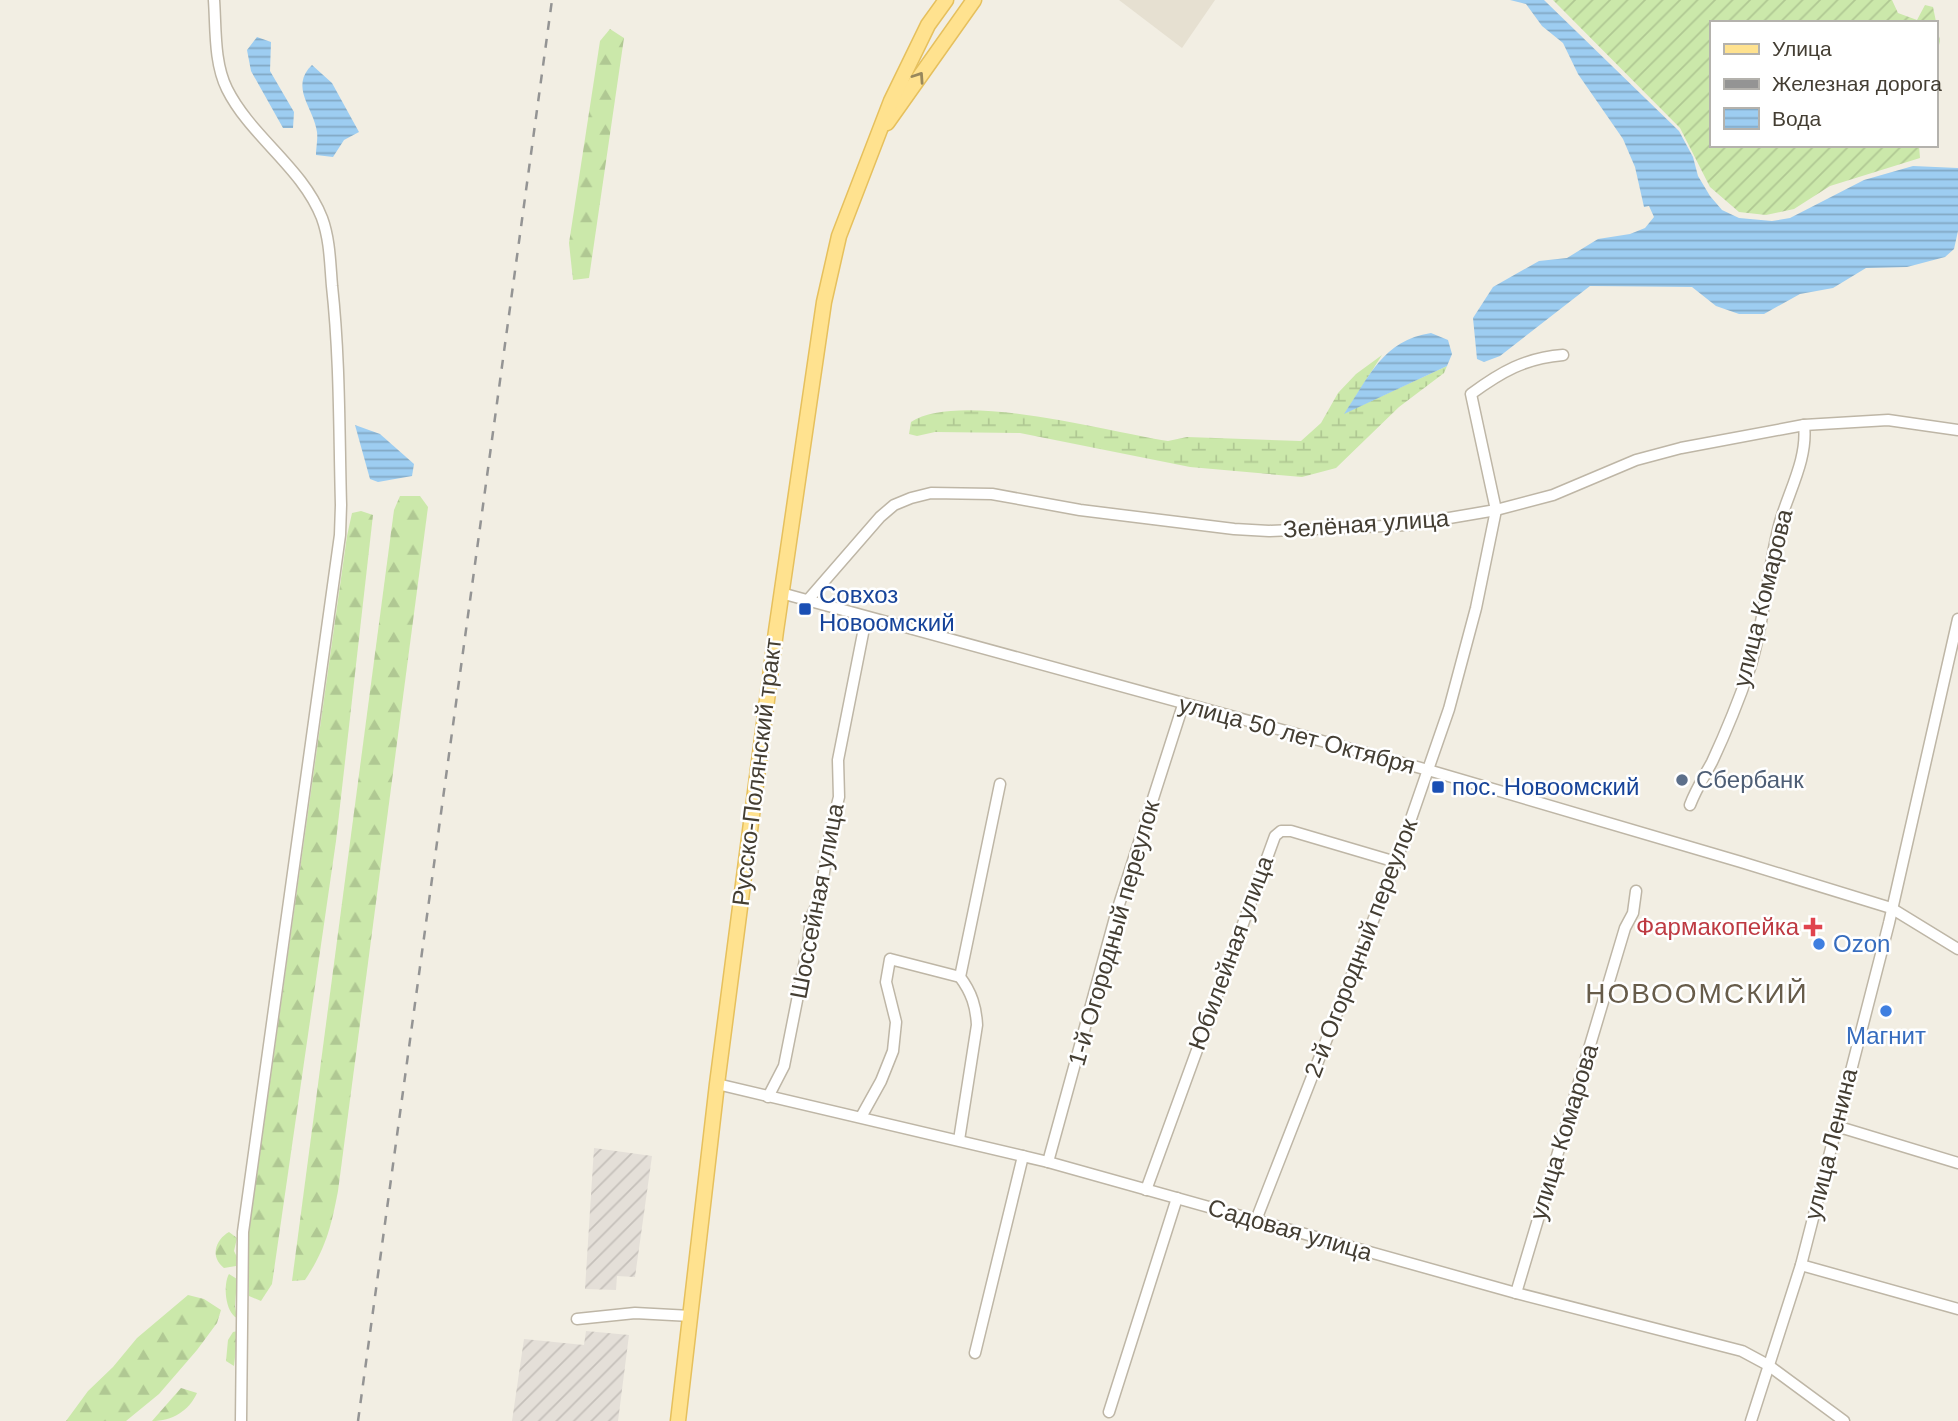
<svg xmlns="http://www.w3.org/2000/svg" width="1958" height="1421" font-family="Arial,sans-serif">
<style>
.residential{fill:#e6e0d1}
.industrial{fill:url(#industrial-furrows)}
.forest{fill:url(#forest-firs)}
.wetland{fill:url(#wetland-marsh)}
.garden{fill:url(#garden-furrows)}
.water{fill:url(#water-rules)}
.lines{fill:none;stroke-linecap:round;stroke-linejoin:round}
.minor-casing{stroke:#beb6a6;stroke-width:13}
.major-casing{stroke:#e6c05d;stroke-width:17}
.minor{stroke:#fff;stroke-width:10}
.major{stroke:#ffe28f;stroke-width:14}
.rail{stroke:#949494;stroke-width:2.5;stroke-dasharray:9 9;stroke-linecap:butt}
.oneway{stroke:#98885c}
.transit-dot{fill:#1a4fb4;stroke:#fff;stroke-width:2.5}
.service-dot{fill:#5c6f8a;stroke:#fff;stroke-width:2.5}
.health-dot{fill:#e0444e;stroke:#fff;stroke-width:2.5}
.shop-dot{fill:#3f7fe0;stroke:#fff;stroke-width:2.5}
.labels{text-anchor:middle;stroke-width:5;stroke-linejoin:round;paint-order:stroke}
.street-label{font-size:24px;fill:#443e33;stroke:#fff}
.transit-label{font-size:24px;fill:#164399;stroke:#fff;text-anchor:start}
.service-label{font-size:24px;fill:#4e5e75;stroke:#fff;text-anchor:start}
.health-label{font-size:24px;fill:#be3a42;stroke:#fff;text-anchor:end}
.shop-label{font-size:24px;fill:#366cbe;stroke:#fff;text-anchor:start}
.quarter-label{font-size:28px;letter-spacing:2px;fill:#675c4a;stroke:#fff}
</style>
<defs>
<pattern id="industrial-furrows" width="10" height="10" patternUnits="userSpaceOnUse" patternTransform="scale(1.75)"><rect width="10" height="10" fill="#e4dfd8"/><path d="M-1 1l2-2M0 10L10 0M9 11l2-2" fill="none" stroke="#c5c0ba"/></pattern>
<pattern id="forest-firs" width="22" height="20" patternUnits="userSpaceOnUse" patternTransform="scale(1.75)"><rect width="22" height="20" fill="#cbe8aa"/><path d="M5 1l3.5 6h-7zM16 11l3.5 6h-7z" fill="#b0c893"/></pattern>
<pattern id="wetland-marsh" width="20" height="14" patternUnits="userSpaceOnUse" patternTransform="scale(1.75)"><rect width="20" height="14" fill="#cbe8aa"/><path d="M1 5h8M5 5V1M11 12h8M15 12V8" fill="none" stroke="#b0c893"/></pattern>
<pattern id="garden-furrows" width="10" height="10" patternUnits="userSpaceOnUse" patternTransform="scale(1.75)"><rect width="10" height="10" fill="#cbe8aa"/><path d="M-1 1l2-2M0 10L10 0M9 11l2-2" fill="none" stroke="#b0c893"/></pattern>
<pattern id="water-rules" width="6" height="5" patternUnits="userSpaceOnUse" patternTransform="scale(1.75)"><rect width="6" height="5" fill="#9dcdf1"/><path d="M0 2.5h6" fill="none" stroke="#82a8c4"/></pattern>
</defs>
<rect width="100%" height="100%" fill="#f2eee3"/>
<polygon class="residential" points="1119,0 1215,0 1182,48"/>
<g class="industrial">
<polygon points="594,1148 652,1156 635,1277 617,1276 616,1290 585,1289"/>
<polygon points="586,1331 629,1335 618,1421 512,1421 524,1339 584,1345"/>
</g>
<g class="forest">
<polygon points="610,29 624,38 589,278 573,280 569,243 600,41"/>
<path d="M400,496H420L428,507L338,1191C331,1227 326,1248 305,1280L292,1281L394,510Z"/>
<polygon points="361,511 373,515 336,841 272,1284 261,1301 249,1296 249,1231 347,536 352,513"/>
<path d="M229,1232L237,1238L234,1251L237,1257L236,1266L224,1268C210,1257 215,1240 229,1232Z"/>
<path d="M229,1274L237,1279L235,1306L237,1318C225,1312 223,1284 229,1274Z"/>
<polygon points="188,1295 204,1299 221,1310 217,1323 197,1350 159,1394 126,1421 66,1421 88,1391 113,1367 137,1338"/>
<polygon points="238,1331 234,1366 226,1361 228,1340 233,1332"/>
<path d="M181,1388L197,1393C189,1411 172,1421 152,1421Z"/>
</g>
<path class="wetland" d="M1382,355L1345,413L1447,366L1444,373L1399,407L1336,468L1302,477L1190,467L1020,433L935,432L917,436L909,434L911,422C959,390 1109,432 1168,441L1187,437L1301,441L1321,423L1338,393L1356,374Z"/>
<polygon class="garden" points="1553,0 1892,0 1898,13 1917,20 1925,5 1933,7 1940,41 1935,61 1935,23 1711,23 1711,145 1919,145 1920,158 1830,186 1794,209 1766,215 1739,212 1710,187 1680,128"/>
<g class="water">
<polygon points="1510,0 1544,0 1679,131 1693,157 1698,176 1710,196 1722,210 1739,218 1772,221 1790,218 1864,180 1913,166 1958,168 1958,231 1954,249 1945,257 1907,267 1866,268 1833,288 1800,294 1764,314 1739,314 1716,306 1692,287 1590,286 1500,356 1484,362 1477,359 1473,318 1493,287 1539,261 1567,258 1598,239 1630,234 1645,228 1654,217 1649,206 1644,207 1635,167 1623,139 1578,74 1563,43 1542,26 1526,4"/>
<polygon points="257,37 271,42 270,71 294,112 293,128 283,128 251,71 247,50"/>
<path d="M312,65L332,83L359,132L344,140L333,157L316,155C316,148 318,139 317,132C314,108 289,87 312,65Z"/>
<path d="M1431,333L1448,340L1452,354L1447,366L1344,414C1369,377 1383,340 1431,333Z"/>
<polygon points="355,425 380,434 414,464 412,476 378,482 370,479"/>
</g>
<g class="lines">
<defs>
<g id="minor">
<path d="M214,0C216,29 214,63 227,89C251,137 302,167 322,218C330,240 330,263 332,286C340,359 339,432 341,505L340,535L243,1232L241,1421"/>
<polyline points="781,593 1428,770 1741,862 1891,908 1958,949"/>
<polyline points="807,601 880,517 894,505 911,498 931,493 992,494 1080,510 1234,529 1269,531 1408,525 1496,510 1553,495 1636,460 1681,448 1804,425 1888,420 1958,430"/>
<path d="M1690,805C1696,789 1704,777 1712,762C1726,732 1739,700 1750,668C1765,621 1767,570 1780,522C1789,491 1808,458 1804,425"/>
<polyline points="717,1084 1048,1162 1516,1293 1742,1351 1768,1365 1844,1421"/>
<polyline points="768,1097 784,1066 808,945 811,917 820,898 831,828 839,797 838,760 866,618"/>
<polyline points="861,1117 881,1081 893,1051 896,1022 886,982 890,959 960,977"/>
<polyline points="1836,1126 1958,1163"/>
<path d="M959,1140L977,1025C976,1007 972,993 960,977L1000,784"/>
<polyline points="1048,1162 1116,914 1183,705"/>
<polyline points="1146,1190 1275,836 1281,831 1291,831 1396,862"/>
<path d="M1256,1220L1396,862L1449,709L1476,608L1496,510L1471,394C1501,372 1525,358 1563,355"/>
<polyline points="1801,1265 1958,1309"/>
<polyline points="1516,1293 1625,928 1633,913 1636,891"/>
<polyline points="577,1319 635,1313 691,1316"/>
<polyline points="975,1353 1023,1156"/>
<polyline points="1109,1412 1177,1198"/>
<polyline points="1751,1421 1801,1265 1889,923 1958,619"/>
</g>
<g id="major">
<polyline points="887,123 974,0"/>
<polyline points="678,1421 717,1084 776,631 824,302 839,236 891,101 928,25 946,0"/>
</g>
</defs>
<use href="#minor" class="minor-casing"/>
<use href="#major" class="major-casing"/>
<use href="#minor" class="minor"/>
<use href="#major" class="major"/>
<polyline class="rail" points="358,1421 552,0"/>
</g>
<defs><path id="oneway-chevron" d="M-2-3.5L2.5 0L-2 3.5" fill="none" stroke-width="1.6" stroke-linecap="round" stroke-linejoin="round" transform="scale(1.75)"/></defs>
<use class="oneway" href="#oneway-chevron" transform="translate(919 77) rotate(-56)"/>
<g class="transit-dot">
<rect x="798" y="602" width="14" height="14" rx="3.5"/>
<rect x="1431" y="780" width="14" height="14" rx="3.5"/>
</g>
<circle class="service-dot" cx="1682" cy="780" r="7"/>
<path class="health-dot" d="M1809.5 916.5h7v7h7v7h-7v7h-7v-7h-7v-7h7z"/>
<g class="shop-dot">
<circle cx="1819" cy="944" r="7"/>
<circle cx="1886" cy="1011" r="7"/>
</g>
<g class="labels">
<g class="street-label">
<text transform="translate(1366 524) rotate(-4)" y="8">Зелёная улица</text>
<text transform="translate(1763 598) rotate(-76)" y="8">улица Комарова</text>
<text transform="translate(1297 735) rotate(15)" y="8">улица 50 лет Октября</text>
<text transform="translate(757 772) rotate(-83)" y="8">Русско-Полянский тракт</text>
<text transform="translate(817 901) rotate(-79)" y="8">Шоссейная улица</text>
<text transform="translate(1114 933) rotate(-74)" y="8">1-й Огородный переулок</text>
<text transform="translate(1361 948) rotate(-69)" y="8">2-й Огородный переулок</text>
<text transform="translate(1231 953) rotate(-70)" y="8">Юбилейная улица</text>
<text transform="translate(1564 1132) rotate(-73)" y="8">улица Комарова</text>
<text transform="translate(1831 1144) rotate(-76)" y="8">улица Ленина</text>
<text transform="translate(1290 1230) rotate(16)" y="8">Садовая улица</text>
</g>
<g class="transit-label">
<text x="819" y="603">Совхоз<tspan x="819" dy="28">Новоомский</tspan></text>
<text x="1452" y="795">пос. Новоомский</text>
</g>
<g class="service-label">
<text x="1696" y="788">Сбербанк</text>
</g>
<g class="health-label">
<text x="1799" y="935">Фармакопейка</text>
</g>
<g class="shop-label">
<text x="1833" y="952">Ozon</text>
<text x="1886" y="1044" text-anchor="middle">Магнит</text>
</g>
<g class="quarter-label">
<text x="1697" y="1003">НОВООМСКИЙ</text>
</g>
</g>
<rect x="1710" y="21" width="228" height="126" fill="#ffffff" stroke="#b4b2ad" stroke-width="2"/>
<rect x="1724" y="44" width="35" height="10" fill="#ffe28f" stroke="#b4b2ad" stroke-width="2"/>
<text x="1772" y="56" font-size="21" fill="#443e33">Улица</text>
<rect x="1724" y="79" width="35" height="10" fill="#949494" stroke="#b4b2ad" stroke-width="2"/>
<text x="1772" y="91" font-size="21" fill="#443e33">Железная дорога</text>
<rect x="1724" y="108" width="35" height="21" fill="url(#water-rules)" stroke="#b4b2ad" stroke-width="2"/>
<text x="1772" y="126" font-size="21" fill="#443e33">Вода</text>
</svg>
